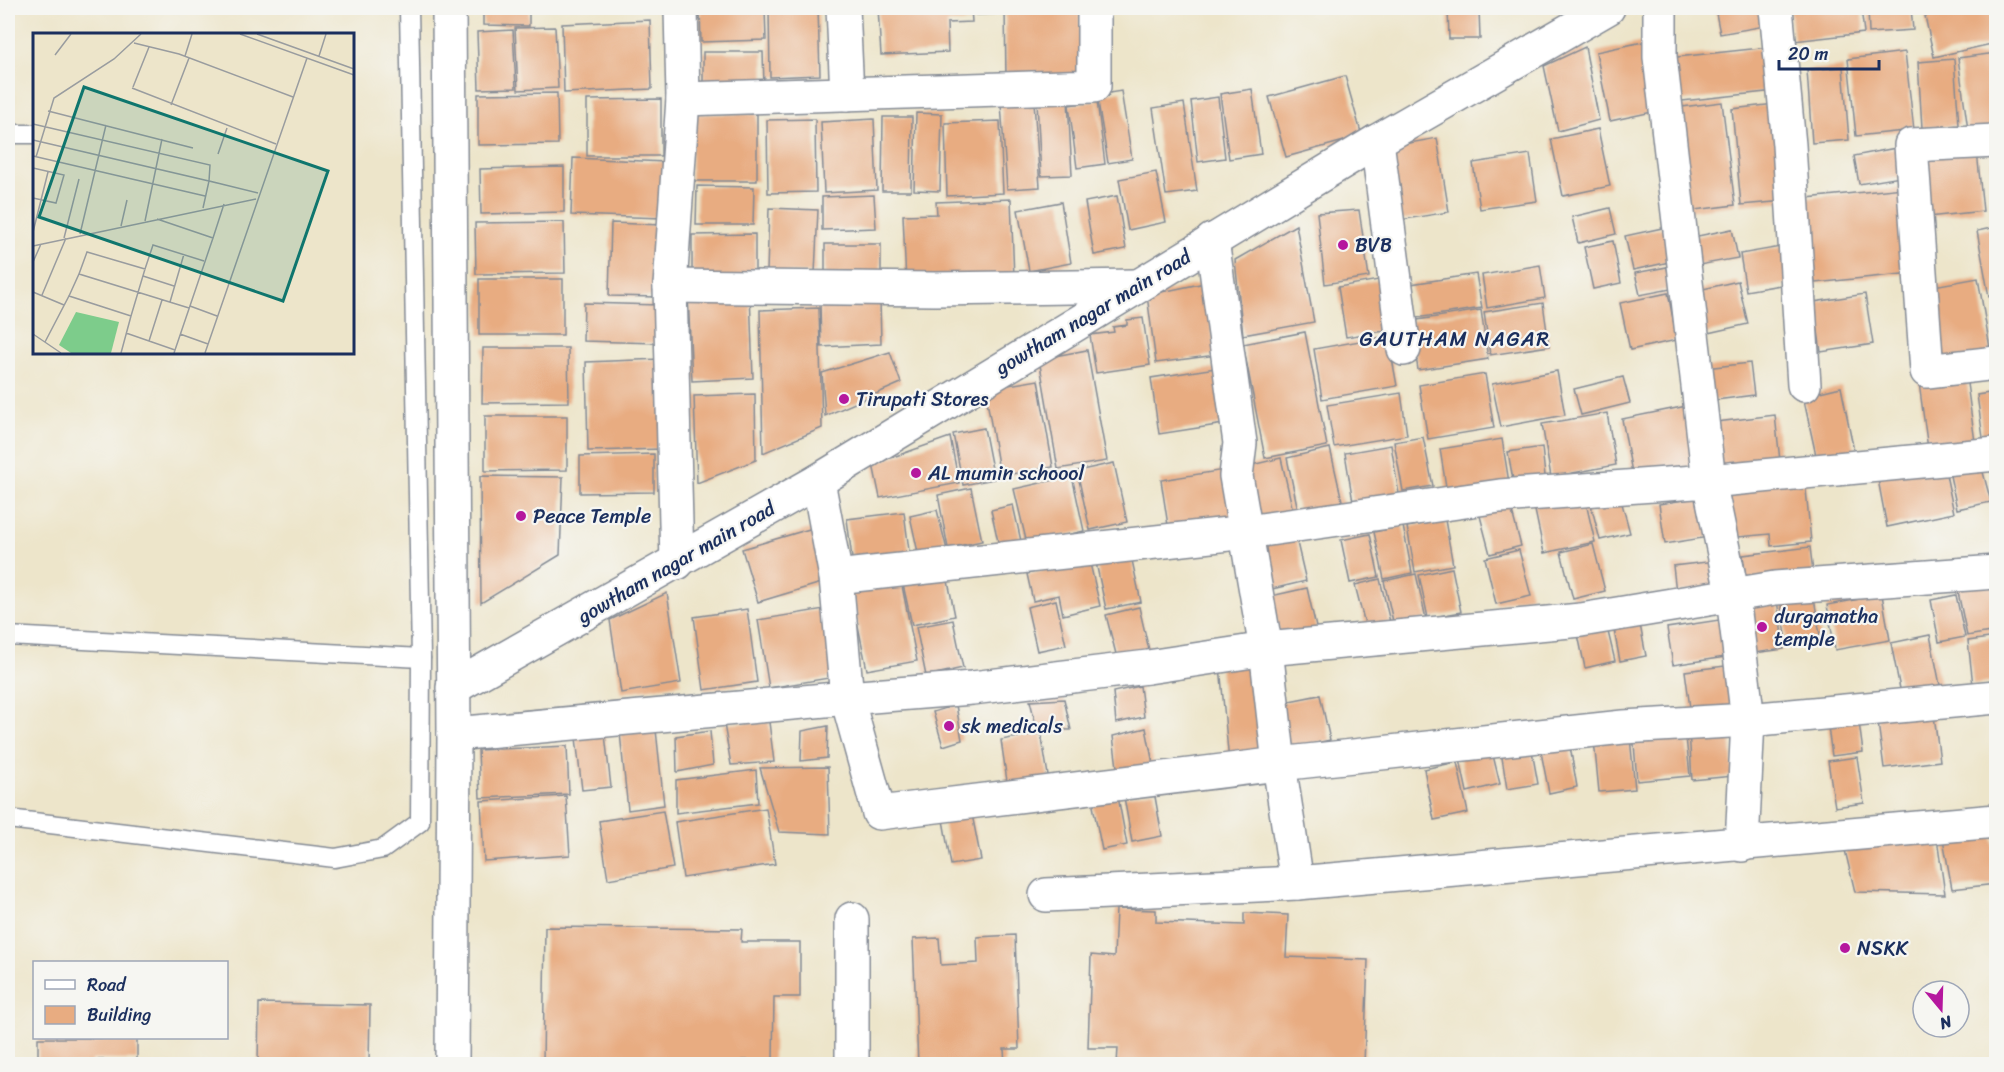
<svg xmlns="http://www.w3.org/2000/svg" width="2004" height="1072" font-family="Sriracha,sans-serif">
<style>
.building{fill:#e8ac81}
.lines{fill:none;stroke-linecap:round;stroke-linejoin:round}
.service-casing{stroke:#848a94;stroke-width:21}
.minor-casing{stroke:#848a94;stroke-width:36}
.service{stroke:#fff;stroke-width:18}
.minor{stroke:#fff;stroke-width:33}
.poi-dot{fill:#b5179e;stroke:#f6f6f2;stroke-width:2}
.labels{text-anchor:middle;stroke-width:4.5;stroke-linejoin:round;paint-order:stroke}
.poi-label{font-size:20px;fill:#1b2f5e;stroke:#f6f6f2;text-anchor:start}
.street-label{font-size:20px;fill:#1b2f5e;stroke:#f6f6f2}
.neighbourhood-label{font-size:21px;letter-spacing:1.5px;fill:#1b2f5e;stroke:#f6f6f2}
.inset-road{fill:none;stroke:#999c9f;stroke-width:1.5}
.view{fill:#0f766e;fill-opacity:0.15;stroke:#0f766e;stroke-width:3}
.inset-edge{fill:none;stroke:#1b2f5e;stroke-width:3}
</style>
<rect width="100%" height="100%" fill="#f6f6f2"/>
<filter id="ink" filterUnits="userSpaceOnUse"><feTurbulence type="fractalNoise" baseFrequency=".0167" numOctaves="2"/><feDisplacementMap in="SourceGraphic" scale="12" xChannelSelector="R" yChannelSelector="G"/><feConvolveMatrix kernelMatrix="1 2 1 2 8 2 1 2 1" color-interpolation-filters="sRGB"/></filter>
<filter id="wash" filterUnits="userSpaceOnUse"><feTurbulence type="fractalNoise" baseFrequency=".008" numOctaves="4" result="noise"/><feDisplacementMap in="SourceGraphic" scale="24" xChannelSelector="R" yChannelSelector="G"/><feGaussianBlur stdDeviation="1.35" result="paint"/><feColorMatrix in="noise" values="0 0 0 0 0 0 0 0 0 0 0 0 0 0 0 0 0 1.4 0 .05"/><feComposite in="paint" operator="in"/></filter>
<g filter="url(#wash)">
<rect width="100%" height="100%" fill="#ede5ca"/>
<g id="blocks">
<g class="building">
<polygon points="483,8 529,8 529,26 483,25"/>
<polygon points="700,8 765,8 766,40 701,42"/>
<polygon points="818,8 820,75 770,77 769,9"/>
<polygon points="878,8 971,8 972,22 947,23 948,52 881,55"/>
<polygon points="976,8 1003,8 1003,14 976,15"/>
<polygon points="1005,8 1080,8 1080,79 1006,79"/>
<polygon points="1448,8 1479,8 1480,39 1449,39"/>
<polygon points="1715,8 1768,8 1771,25 1720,34"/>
<polygon points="1790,8 1861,8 1864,33 1794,41"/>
<polygon points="1868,8 1911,8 1913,30 1869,33"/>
<polygon points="1963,8 1992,8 1996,43 1934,57 1925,16"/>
<polygon points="650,20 652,89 564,93 562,24"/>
<polygon points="555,27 558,88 518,90 515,28"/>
<polygon points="513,30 516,88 479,89 477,32"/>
<polygon points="1643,42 1657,111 1610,121 1596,52"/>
<polygon points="1585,47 1599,120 1558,131 1544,66"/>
<polygon points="1770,47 1775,91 1673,102 1668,58"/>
<polygon points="703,52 763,52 764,85 703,86"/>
<polygon points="1905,52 1914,130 1856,136 1848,59"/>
<polygon points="1996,53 1996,126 1968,130 1958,58"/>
<polygon points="1954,59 1959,125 1922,128 1918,62"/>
<polygon points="1843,67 1849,140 1812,143 1807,70"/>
<polygon points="1345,76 1362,136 1286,157 1269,97"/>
<polygon points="1252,89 1261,154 1229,159 1220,94"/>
<polygon points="1121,91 1132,159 1108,163 1097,95"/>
<polygon points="557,93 558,144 478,145 478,94"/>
<polygon points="1218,97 1225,158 1198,162 1191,101"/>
<polygon points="661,99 661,156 587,156 587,100"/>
<polygon points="1068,100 1072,175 1041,176 1037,102"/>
<polygon points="1097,101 1105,164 1077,168 1069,105"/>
<polygon points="1034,102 1040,187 1007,189 1001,104"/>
<polygon points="1722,102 1735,205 1686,211 1674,108"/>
<polygon points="1184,103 1197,191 1166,195 1153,108"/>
<polygon points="1775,104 1785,201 1741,205 1732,109"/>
<polygon points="916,113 942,114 940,191 914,190"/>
<polygon points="692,114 757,114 757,181 691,181"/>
<polygon points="883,117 912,117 911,191 882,191"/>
<polygon points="815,119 816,192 768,193 767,120"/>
<polygon points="874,119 877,190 824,193 821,122"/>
<polygon points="1000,121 1003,193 947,196 945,123"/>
<polygon points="1598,129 1610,186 1563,196 1551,139"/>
<polygon points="1437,138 1449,212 1400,220 1387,147"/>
<polygon points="1896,148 1901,177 1859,184 1854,156"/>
<polygon points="1977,151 1983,211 1928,217 1921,158"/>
<polygon points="1530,154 1537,201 1480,209 1473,163"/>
<polygon points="573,158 666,162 663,218 571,215"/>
<polygon points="1996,160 1996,193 1995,193 1991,161"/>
<polygon points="564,167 564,212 481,214 480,169"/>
<polygon points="1156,172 1166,222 1128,230 1119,179"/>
<polygon points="697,186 754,187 753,225 696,225"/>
<polygon points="1903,188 1912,273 1815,283 1807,198"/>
<polygon points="874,195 876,228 822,230 822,197"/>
<polygon points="1117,196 1126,249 1094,255 1085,202"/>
<polygon points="1011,199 1014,278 906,283 903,215 937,214 936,202"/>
<polygon points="1061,202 1071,263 1029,271 1018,210"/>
<polygon points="769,208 818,210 815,273 767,272"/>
<polygon points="1610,208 1616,234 1578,243 1572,217"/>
<polygon points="1359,210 1369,277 1325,284 1317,213"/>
<polygon points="564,222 565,273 476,274 475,223"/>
<polygon points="611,223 662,225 659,297 609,296"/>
<polygon points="1296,225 1314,322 1243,335 1235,260"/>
<polygon points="1667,227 1674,261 1633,270 1625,236"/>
<polygon points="1996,227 1996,296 1989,297 1977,231"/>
<polygon points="1732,229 1738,258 1694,266 1688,238"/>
<polygon points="755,234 755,279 692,280 692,235"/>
<polygon points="1613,241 1621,283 1593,289 1584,247"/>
<rect x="825" y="244" width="56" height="32"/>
<polygon points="1786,246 1792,283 1746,291 1740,254"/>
<polygon points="1540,265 1545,298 1487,308 1482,275"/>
<polygon points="1667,267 1671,289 1640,295 1635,273"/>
<polygon points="1476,274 1482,308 1416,318 1411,284"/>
<polygon points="1978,278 1991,354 1942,362 1928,287"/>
<rect x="479" y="279" width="84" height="56"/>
<polygon points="1384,279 1391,330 1346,337 1338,287"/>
<polygon points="1738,281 1748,324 1699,335 1690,292"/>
<polygon points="1205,283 1216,355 1156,363 1147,295"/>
<polygon points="750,292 753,378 692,381 688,294"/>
<polygon points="1668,293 1677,340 1630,350 1620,303"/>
<polygon points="1865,294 1873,344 1821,352 1814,302"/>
<polygon points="880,300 881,344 821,347 820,303"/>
<polygon points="584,303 659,305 657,343 583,341"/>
<polygon points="1543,303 1549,346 1490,355 1484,312"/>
<polygon points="819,308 822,428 763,453 760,310"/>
<polygon points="1481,310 1488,359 1418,370 1411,321"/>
<polygon points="1143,318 1150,365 1096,373 1090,335 1114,332 1113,327 1127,325 1127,320"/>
<polygon points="1305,332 1327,446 1265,458 1243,344"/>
<polygon points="1388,336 1397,386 1322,399 1314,349"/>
<polygon points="483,348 568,348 569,402 482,403"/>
<polygon points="1087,350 1107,461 1058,469 1039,359"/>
<polygon points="890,352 901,383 825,416 822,373"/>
<polygon points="661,359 664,449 588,451 586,362"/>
<polygon points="1750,363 1754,395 1701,402 1696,369"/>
<polygon points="1222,367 1230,423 1159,434 1151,378"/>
<polygon points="1557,371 1565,415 1501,427 1492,384"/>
<polygon points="1485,374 1494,428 1428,439 1419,385"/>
<polygon points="1966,376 1975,442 1928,449 1919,383"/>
<polygon points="1623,377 1630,403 1581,415 1574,389"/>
<polygon points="1038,380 1053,467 1000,476 985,389"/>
<polygon points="1841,387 1854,451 1817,460 1803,396"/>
<polygon points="1996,392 1996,444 1984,445 1977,395"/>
<polygon points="1401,393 1407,435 1334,447 1327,405"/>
<polygon points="755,394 756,460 697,483 694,396"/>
<polygon points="1687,406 1698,466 1633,478 1622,419"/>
<polygon points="1607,413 1616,465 1551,477 1542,424"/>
<polygon points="1775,415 1781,470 1714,478 1708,423"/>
<polygon points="485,416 567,416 567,470 485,471"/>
<polygon points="984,428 994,479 963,485 953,434"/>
<polygon points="950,437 959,483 880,498 873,464"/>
<polygon points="1423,437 1433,486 1403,491 1394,442"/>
<polygon points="1502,439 1510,489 1448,499 1440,449"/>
<polygon points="1391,445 1400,500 1354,508 1345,453"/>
<polygon points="1542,447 1545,476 1513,480 1508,452"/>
<polygon points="1330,448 1343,505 1299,515 1287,458"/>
<polygon points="654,454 654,492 580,493 580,456"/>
<polygon points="1281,458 1293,511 1251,521 1239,468"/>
<polygon points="1943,460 1954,513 1887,527 1877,474"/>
<polygon points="1980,461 1991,502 1957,509 1948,466"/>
<polygon points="1114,463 1127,522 1090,530 1077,471"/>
<polygon points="1230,469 1238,521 1169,532 1161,480"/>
<polygon points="480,476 563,477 560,555 481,603"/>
<polygon points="1072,476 1084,531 1027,544 1014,489"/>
<polygon points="1805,479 1811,542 1771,546 1770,534 1727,538 1722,487"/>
<polygon points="971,488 982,541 948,548 938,495"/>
<polygon points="1618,489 1630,533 1600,540 1589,497"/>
<polygon points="1583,490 1595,542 1544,553 1533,501"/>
<polygon points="1703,497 1709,537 1665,544 1659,504"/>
<polygon points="1510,504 1521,546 1490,554 1479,512"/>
<polygon points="1013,505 1021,541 999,546 991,510"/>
<polygon points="937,510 947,550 919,557 910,516"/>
<polygon points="904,512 910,558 853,566 847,519"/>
<polygon points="1445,520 1453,565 1415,572 1407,527"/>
<polygon points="1403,526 1412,573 1384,579 1374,532"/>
<polygon points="813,528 828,581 758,602 742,549"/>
<polygon points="1295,534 1306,581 1272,589 1261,543"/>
<polygon points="1370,534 1379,577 1350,583 1341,540"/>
<polygon points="1593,544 1605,591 1573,599 1561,552"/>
<polygon points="1810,547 1814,580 1747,588 1743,555"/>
<polygon points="1519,550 1531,596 1496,604 1485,558"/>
<polygon points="1130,551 1141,602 1106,609 1095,558"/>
<polygon points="1089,559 1100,606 1063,615 1059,595 1033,601 1027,574"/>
<polygon points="1715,561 1719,587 1676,592 1673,566"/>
<polygon points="1452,568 1461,612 1428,618 1419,575"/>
<polygon points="946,571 955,616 912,625 902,580"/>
<polygon points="1416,574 1426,619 1394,626 1384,581"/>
<polygon points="1380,579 1390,622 1366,628 1355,585"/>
<polygon points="1992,580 1996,601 1996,631 1967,636 1957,587"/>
<polygon points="901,581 917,661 867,670 851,591"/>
<polygon points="1812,586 1821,641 1788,647 1779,593"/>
<polygon points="1307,588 1318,636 1282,644 1271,596"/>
<polygon points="667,593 681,683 621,693 610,620"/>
<polygon points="1882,595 1890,640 1835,650 1827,605"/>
<polygon points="1956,595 1965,637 1939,642 1931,600"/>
<polygon points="1056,600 1066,645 1037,651 1027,607"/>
<polygon points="1777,600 1784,649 1747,654 1740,605"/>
<polygon points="1139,607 1149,650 1117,658 1106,615"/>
<polygon points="747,609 757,682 704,690 694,617"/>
<polygon points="824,609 835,677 769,688 758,620"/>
<polygon points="1638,614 1646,656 1620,661 1612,620"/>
<polygon points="1605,619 1615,661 1585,668 1576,625"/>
<polygon points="953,620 963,668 926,676 916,627"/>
<polygon points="1719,620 1725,657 1673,665 1667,628"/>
<polygon points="1930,635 1940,685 1901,694 1891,643"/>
<polygon points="1996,637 1996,682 1973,685 1968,641"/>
<polygon points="1263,662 1272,758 1229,762 1220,666"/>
<polygon points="1733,665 1738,709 1691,715 1685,671"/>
<polygon points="1140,686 1144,717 1116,723 1113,692"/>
<polygon points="1320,695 1330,740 1289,749 1279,703"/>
<polygon points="1064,699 1071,730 1037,729 1030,701"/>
<polygon points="956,705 962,740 943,746 933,712"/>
<polygon points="1933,708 1940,761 1884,768 1877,715"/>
<polygon points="1858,715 1863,752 1832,756 1827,720"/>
<polygon points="769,722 774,762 731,765 724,724"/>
<polygon points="604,726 611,787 582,790 575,729"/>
<polygon points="828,726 827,758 801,761 802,731"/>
<polygon points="1685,727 1690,776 1637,781 1633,732"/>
<polygon points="1730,727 1733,776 1692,780 1689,730"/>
<polygon points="1146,728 1154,769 1118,775 1113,736"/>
<polygon points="656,730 664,805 628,810 620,733"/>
<polygon points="710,731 713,765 677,772 676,736"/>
<polygon points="1041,733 1049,781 1008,788 1001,740"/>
<polygon points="1630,737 1635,789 1599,792 1594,740"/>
<polygon points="1530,740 1538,784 1507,789 1500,745"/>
<polygon points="1490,743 1500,784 1467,792 1458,750"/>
<polygon points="567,746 569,794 480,798 478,750"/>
<polygon points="1570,746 1577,787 1549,793 1541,752"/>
<polygon points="1857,757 1864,803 1835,807 1828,761"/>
<polygon points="1457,762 1468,813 1434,820 1424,769"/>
<polygon points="828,767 830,834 779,832 760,768"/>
<polygon points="756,770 758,803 676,813 676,780"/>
<polygon points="1117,791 1127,845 1102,850 1091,796"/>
<polygon points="1154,791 1162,836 1132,842 1124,797"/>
<polygon points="566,796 570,855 484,861 481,801"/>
<polygon points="970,804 981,860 951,865 941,809"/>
<polygon points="766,808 775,864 683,878 675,822"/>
<polygon points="663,811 673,868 608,879 599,821"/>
<polygon points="1991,832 1996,856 1996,884 1952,889 1943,839"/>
<polygon points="1937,838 1945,894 1855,892 1844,846"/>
<polygon points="1116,909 1156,910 1156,922 1244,925 1244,913 1288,915 1286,957 1368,960 1364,1064 1117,1064 1118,1048 1088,1048 1091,955 1114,957"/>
<polygon points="545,927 742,929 741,942 800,942 800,997 774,997 773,1060 743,1060 743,1064 543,1064"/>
<polygon points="1015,935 1019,1049 1004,1049 1005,1064 918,1064 913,939 939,938 941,965 978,963 977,937"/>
<polygon points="259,1003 370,1005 369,1064 258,1064"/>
<polygon points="38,1038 137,1038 137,1060 91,1060 91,1064 38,1064"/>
</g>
</g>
</g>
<g filter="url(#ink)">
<use href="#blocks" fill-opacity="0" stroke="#848a94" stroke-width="1.5"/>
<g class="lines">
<defs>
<g id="service">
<polyline points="8,134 34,134"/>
<polyline points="8,636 421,658"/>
<polyline points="8,819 335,858 383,849 420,822 421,658 409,8"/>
</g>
<g id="minor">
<polyline points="449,8 454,734 452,1064"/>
<polyline points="843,8 847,94"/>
<polyline points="1660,8 1660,57 1709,481 1733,597 1748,720 1742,845"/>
<polyline points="1776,8 1789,145 1804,385"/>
<polyline points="683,99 1094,86 1094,8"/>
<polyline points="1377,141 1404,349"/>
<polyline points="1996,141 1911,145 1927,371 1996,363"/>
<polyline points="1212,240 1240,443 1236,476 1266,649 1279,764 1297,883"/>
<polyline points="670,286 683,99 681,8"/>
<polyline points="677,563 670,286 935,289 1136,286"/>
<polyline points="1996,572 1775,588 1581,620 1266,649 1148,667 972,688 847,698 879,813 1279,764 1623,727 1748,720 1996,697"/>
<polyline points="836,577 1247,532 1500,496 1709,481 1996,454"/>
<polyline points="453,688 818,481 1377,141 1608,8"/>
<polyline points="454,734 847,698 836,577 818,481"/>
<polyline points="1046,895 1297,883 1996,821"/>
<polyline points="852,1064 852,919"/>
</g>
</defs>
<use href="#service" class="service-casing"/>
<use href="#minor" class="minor-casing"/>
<use href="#service" class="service"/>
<use href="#minor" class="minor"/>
</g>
</g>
<g class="poi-dot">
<circle cx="1343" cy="245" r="6"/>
<circle cx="844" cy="399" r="6"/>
<circle cx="916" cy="473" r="6"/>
<circle cx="521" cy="516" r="6"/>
<circle cx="1762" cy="627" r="6"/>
<circle cx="949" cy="726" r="6"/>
<circle cx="1845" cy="948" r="6"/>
</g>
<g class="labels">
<g class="poi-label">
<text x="1355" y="252">BVB</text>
<text x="856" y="406">Tirupati Stores</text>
<text x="928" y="480">AL mumin schoool</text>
<text x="533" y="523">Peace Temple</text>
<text x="1774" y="623">durgamatha<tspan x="1774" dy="23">temple</tspan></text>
<text x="961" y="733">sk medicals</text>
<text x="1857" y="955">NSKK</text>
</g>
<g class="street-label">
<text transform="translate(1093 312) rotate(-31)" y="7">gowtham nagar main road</text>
<text transform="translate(676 562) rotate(-30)" y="7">gowtham nagar main road</text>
</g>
<g class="neighbourhood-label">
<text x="1455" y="346">GAUTHAM NAGAR</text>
</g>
</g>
<g transform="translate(33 33)">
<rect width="321" height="321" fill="#ede5ca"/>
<path d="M43,279L86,289L78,320H38L26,312Z" fill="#7dcc8b"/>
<path class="inset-road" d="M207,1L321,42M224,1L321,36M101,10L146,21L260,64M22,22L38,1M152,23L159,1M286,23L293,1M100,54L116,14M99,55L243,111M138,72L156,25M15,78L160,115M0,91L177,132L176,148L0,107M185,121L194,95M0,123L172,163M3,124L21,65L81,26L108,1M0,135L31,142L23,170L0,165M170,175L176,148L225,160M124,186L180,205L191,171M112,188L129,106M88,193L94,167M0,199L15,139M47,201L73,92M31,205L46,146M0,213L223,166M0,229L8,211M46,241L54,219L112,236L120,212L171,228M110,243L141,253M0,259L31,272M9,262L33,205M36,263L46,241L156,275M137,269L151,221M157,273L184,283M93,300L142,317M0,301L28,320M147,301L175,311M116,308L129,267M12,309L36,263L98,283L112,236M88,320L98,283M141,320L180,205M172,320L274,25"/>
<path class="view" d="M51,54L295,138L250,268L6,184Z"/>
<rect width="321" height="321" class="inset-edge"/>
</g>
<rect width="2004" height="1072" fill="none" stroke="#f6f6f2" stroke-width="30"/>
<rect x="33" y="961" width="195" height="78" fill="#f6f6f2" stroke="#9ea6b7" stroke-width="1.5"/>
<rect x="45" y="980" width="30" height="9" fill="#ffffff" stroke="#9ea6b7" stroke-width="1.5"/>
<text x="87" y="991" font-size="18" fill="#1b2f5e">Road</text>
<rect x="45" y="1006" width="30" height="18" fill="#e8ac81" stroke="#9ea6b7" stroke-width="1.5"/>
<text x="87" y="1021" font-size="18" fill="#1b2f5e">Building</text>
<g transform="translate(1941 1009) rotate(161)"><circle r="28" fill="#f6f6f2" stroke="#9ea6b7" stroke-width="1.5"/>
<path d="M0-4.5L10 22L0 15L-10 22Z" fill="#b5179e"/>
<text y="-9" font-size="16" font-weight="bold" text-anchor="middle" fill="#1b2f5e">N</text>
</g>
<path d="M1779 60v9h100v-9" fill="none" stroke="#1b2f5e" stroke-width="3"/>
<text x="1788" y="60" font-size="18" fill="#1b2f5e" stroke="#f6f6f2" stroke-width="4.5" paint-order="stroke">20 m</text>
</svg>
